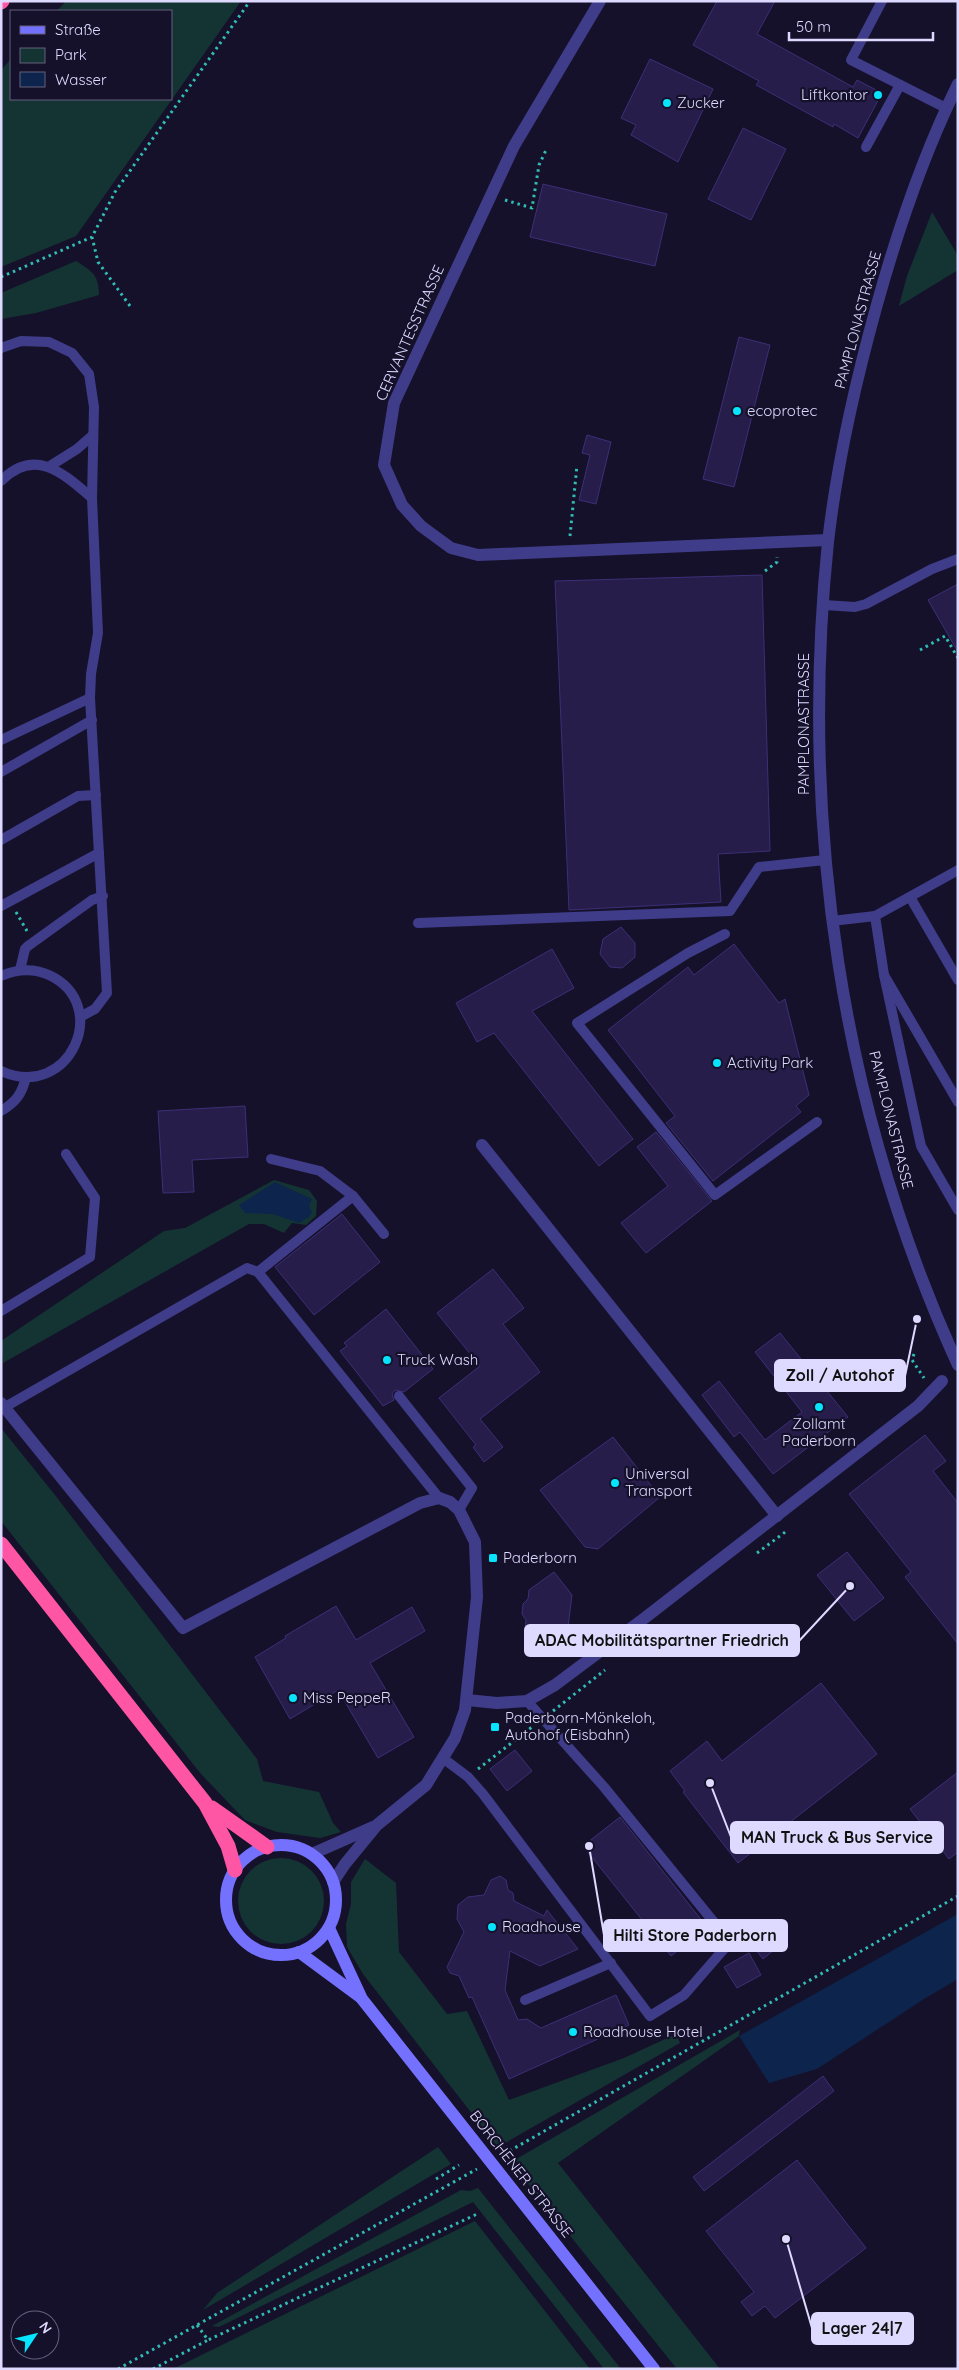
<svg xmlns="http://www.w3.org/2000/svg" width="959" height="2370" font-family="Quicksand,sans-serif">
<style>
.green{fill:#143433}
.water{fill:#0d244d}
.building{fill:#261d4b;stroke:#3d2f77}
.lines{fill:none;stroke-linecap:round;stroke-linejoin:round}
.path{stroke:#31bcb4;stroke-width:3;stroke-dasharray:2.5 4;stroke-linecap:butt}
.lane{stroke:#3f3c89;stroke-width:10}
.street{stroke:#3f3c89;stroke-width:12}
.secondary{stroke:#7571ff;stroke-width:12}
.highway{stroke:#fe55a5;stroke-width:15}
.poi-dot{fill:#06e4fe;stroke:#15112a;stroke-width:2}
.labels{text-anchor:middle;stroke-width:4.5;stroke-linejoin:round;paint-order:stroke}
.poi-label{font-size:15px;fill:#dedaff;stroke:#15112a;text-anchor:start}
.street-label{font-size:15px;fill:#dedaff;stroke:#15112a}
.leader{fill:none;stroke:#dedaff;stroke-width:2}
.callout-dot{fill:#dedaff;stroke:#15112a;stroke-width:2}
.callout{fill:#dedaff;stroke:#dedaff;stroke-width:2}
.callout-label{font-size:16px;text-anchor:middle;font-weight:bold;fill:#111}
</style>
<rect width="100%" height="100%" fill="#15112a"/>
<g class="green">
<polygon points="66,1 241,1 76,236 1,267 1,70 11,59 11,99 171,99 171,11 57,11"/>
<polygon points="932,212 958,256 958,270 899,306 907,276"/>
<path d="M76,261C92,271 99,275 99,295L36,313L1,319V293Z"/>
<polygon points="274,1180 309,1190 317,1201 316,1216 306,1225 292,1223 284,1233 264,1224 249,1224 3,1363 1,1341 164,1231 185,1228"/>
<polygon points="1,1428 55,1495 257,1759 263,1781 319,1792 333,1823 341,1832 320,1838 277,1832 245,1820 201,1774 1,1521"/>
<circle cx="281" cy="1901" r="43"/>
<polygon points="365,1859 396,1883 399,1952 447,2014 467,2011 509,2100 624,2058 676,2034 680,2043 498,2147 363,1974 347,1947 346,1924 351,1904 351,1882"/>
<polygon points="740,2030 739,2036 558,2163 720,2369 677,2369 511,2162"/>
<polygon points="438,2147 451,2164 203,2310 217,2293"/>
<polygon points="478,2188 621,2369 604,2369 473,2202 219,2327 212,2326 461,2190 470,2191"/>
<polygon points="475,2221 590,2369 173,2369"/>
</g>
<g class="water">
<polygon points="275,1182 312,1199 309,1206 312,1212 309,1217 299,1223 273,1214 245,1213 239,1205"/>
<polygon points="958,1914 958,1979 924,1999 817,2069 769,2083 739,2036"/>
</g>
<g class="building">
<polygon points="717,1 775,1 757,34 853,87 857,80 882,93 858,138 834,124 833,127 756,85 759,81 693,45"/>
<polygon points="650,59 713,89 678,162 631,135 636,125 621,118"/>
<polygon points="743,128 786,149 751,220 708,199"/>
<polygon points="543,184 667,214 655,266 530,237"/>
<polygon points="739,337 770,345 734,487 703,479"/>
<polygon points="587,435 611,442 596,504 579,500 590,455 582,453"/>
<polygon points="762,575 770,851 718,854 721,902 569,910 555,581"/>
<polygon points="958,584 958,652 928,600"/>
<polygon points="621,927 635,943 635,957 622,968 610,967 600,954 603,939"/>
<polygon points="734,944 779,1003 785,999 809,1095 796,1106 801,1112 713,1181 666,1123 675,1116 608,1030 688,967 694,975"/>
<polygon points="552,949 574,988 532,1011 633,1139 599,1166 494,1033 477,1042 456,1003"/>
<polygon points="245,1106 248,1157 192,1160 194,1192 163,1193 158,1111"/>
<polygon points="656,1132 712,1201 646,1253 621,1223 668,1186 637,1147"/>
<polygon points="342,1214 380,1262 314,1315 275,1267"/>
<polygon points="493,1269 524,1308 503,1324 540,1372 480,1419 503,1447 484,1462 473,1447 476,1445 439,1398 480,1366 437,1313"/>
<polygon points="386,1309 433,1369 404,1392 395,1390 392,1394 394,1400 383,1406 340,1351 347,1346 344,1343"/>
<polygon points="780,1333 848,1417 773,1474 740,1432 734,1437 702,1395 719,1381 765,1440 802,1412 755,1352"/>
<polygon points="925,1435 946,1461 933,1471 958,1503 958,1644 905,1577 911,1572 849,1494"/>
<polygon points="613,1437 660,1497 598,1549 585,1547 540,1490"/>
<polygon points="847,1552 884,1598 854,1621 817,1575"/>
<polygon points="554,1572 572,1595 567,1635 544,1655 525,1631 526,1620 522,1614 523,1604 528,1599 529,1590"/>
<polygon points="336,1606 356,1640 412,1607 425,1631 370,1663 414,1737 378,1758 338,1690 290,1719 255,1657 286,1638 285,1636"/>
<polygon points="821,1683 877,1754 738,1863 683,1792 685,1791 670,1771 707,1741 722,1761"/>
<polygon points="515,1750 532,1771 507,1791 490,1769"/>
<polygon points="958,1772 958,1852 949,1859 910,1809"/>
<polygon points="620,1817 707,1927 671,1956 583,1846"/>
<polygon points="500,1876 506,1880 508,1890 513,1893 514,1901 544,1916 547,1910 578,1949 540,1966 510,1951 505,1990 518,2020 527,2019 541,2028 616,1995 629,2025 509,2079 472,1997 469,1998 459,1976 450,1973 447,1967 464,1932 457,1919 458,1905 468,1897 484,1895 491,1880"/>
<polygon points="762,1931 775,1949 763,1959 749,1941"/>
<polygon points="749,1953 761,1975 737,1988 724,1967"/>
<polygon points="823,2076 834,2091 704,2191 693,2177"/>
<polygon points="797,2160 866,2248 775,2318 765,2306 752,2316 741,2302 754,2292 706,2231"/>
</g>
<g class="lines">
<g class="path">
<polyline points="505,200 532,208 539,165 547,148"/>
<polyline points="1,277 92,237"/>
<polyline points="130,306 98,262 92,237 115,192 250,1"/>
<polyline points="570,536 577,465"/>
<polyline points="765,571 777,562 777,557"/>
<polyline points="920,650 945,636 958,658"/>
<polyline points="16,912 27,931"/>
<polyline points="914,1354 912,1360 924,1378"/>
<polyline points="757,1553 788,1530"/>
<polyline points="553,1711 605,1670"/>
<polyline points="478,1769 532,1727"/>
<polyline points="504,2154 958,1896"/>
<polyline points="436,2179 459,2165"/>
<polyline points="197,2325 208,2340 477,2214"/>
<polyline points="118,2369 477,2169"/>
<polyline points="153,2369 208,2340"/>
</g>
<g class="lane">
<polyline points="882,1 851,60 946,108"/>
<polyline points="866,147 900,85"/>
<polyline points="1,348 21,341 49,342 72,353 89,374 94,407 92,498 98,633 91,674 90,698"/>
<polyline points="50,466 77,449 93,435"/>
<path d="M1,481C35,446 64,474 92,498"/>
<polyline points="824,605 855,607 866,604 932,569 958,559"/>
<polyline points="1,740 90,698 107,993 95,1009 80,1017"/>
<polyline points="1,772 92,720"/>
<polyline points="1,840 78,796 96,795"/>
<polyline points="910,897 958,980"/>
<polyline points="1,906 99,853"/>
<polyline points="875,916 884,975 958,1102"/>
<polyline points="832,921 875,916 958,870"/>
<polyline points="418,923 730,911 759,867 825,860"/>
<polyline points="725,934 688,953 577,1023 715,1195 817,1122"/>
<polyline points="20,970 25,949 28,946 92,900 103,896"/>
<polyline points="884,975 921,1146 958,1210"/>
<path d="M1,976C17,969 33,968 49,975C113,1005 69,1102 1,1071"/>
<path d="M1,1111C16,1102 22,1094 26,1077"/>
<polyline points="271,1159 320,1171 353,1196"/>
<polyline points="258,1272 353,1196 384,1234"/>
<polyline points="1,1311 90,1257 95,1198 66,1154"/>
<polyline points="399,1396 472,1488 459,1510"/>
<polyline points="5,1407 247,1268 258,1272 439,1498"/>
<polyline points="444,1759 468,1777 483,1794 650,2016 684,1995 730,1942 604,1787 527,1701"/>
<polyline points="525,2000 611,1963"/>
</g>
<g class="street">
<polyline points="600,1 514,146 394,403 384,465 402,505 421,526 451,548 478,555 828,540"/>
<path d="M958,84C923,155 897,232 876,308C855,384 837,463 828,542C799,821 841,1109 958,1365"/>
<polyline points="482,1145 777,1516"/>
<polyline points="1,1403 183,1628 420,1503 439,1498 450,1502 459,1510 475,1542 477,1597 465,1710 455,1738 426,1785 377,1825 345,1864 333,1882"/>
<polyline points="467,1700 497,1703 527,1701 555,1685 646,1617 918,1406 942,1381"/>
<polyline points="312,1854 373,1827"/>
</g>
<g class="secondary">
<circle cx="281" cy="1900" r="55"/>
<polyline points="329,1928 362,1999 654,2369"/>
<polyline points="299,1952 360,1997"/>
</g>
<g class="highway">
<polyline points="1,2 2,1"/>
<polyline points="1,1544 205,1803 228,1846 235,1870"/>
<polyline points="212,1808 267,1847"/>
</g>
</g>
<g class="poi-dot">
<circle cx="878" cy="95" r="5"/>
<circle cx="667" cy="103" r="5"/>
<circle cx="737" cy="411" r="5"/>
<circle cx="717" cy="1063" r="5"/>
<circle cx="387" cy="1360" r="5"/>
<circle cx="819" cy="1407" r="5"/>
<circle cx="615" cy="1483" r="5"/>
<rect x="488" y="1553" width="10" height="10" rx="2.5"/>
<circle cx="293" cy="1698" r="5"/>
<rect x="490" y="1722" width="10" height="10" rx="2.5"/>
<circle cx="492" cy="1927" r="5"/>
<circle cx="573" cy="2032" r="5"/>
</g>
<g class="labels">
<g class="poi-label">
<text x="868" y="100" text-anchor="end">Liftkontor</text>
<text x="677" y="108">Zucker</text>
<text x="747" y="416">ecoprotec</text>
<text x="727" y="1068">Activity Park</text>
<text x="397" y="1365">Truck Wash</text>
<text x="819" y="1429" text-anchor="middle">Zollamt<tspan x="819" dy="17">Paderborn</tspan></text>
<text x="625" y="1479">Universal<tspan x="625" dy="17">Transport</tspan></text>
<text x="503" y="1563">Paderborn</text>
<text x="303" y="1703">Miss PeppeR</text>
<text x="505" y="1723">Paderborn-Mönkeloh,<tspan x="505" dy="17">Autohof (Eisbahn)</tspan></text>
<text x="502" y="1932">Roadhouse</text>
<text x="583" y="2037">Roadhouse Hotel</text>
</g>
<g class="street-label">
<text transform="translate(858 320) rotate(-75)" y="5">PAMPLONASTRASSE</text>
<text transform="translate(410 333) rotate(-66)" y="5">CERVANTESSTRASSE</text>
<text transform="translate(804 724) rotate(-90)" y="5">PAMPLONASTRASSE</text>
<text transform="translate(891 1120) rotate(76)" y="5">PAMPLONASTRASSE</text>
<text transform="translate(521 2174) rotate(52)" y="5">BORCHENER STRASSE</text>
</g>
</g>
<path class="leader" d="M917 1319L905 1376M850 1586L799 1641M710 1783L731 1837M589 1846L604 1935M786 2239L812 2328"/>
<g class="callout-dot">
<circle cx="917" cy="1319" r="5"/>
<circle cx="850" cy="1586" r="5"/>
<circle cx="710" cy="1783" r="5"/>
<circle cx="589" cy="1846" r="5"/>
<circle cx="786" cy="2239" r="5"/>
</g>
<g class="callout">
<rect x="775" y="1360" width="130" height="31" rx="5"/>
<rect x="525" y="1625" width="274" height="31" rx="5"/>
<rect x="731" y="1822" width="212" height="31" rx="5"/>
<rect x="604" y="1920" width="183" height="31" rx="5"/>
<rect x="812" y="2313" width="101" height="31" rx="5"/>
</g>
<g class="callout-label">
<text x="840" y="1381">Zoll / Autohof</text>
<text x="662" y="1646">ADAC Mobilitätspartner Friedrich</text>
<text x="837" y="1843">MAN Truck &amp; Bus Service</text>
<text x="695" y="1941">Hilti Store Paderborn</text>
<text x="862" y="2334">Lager 24|7</text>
</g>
<rect width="959" height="2370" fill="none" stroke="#dedaff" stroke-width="5"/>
<rect x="10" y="10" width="162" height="90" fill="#15112a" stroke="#65617f"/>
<rect x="20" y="26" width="25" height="8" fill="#7571ff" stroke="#65617f"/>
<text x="55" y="35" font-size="15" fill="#dedaff">Straße</text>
<rect x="20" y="48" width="25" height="15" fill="#143433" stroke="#65617f"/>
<text x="55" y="60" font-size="15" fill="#dedaff">Park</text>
<rect x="20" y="72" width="25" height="15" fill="#0d244d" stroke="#65617f"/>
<text x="55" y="85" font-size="15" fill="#dedaff">Wasser</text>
<g transform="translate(35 2335) rotate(55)"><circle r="24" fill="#15112a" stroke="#65617f"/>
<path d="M0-4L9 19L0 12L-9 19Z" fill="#06e4fe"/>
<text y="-8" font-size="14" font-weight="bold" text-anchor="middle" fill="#dedaff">N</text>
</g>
<path d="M789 32v8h144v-8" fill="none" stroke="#dedaff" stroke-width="2.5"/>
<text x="796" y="32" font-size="15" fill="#dedaff" stroke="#15112a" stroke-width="4" paint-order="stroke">50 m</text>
</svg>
